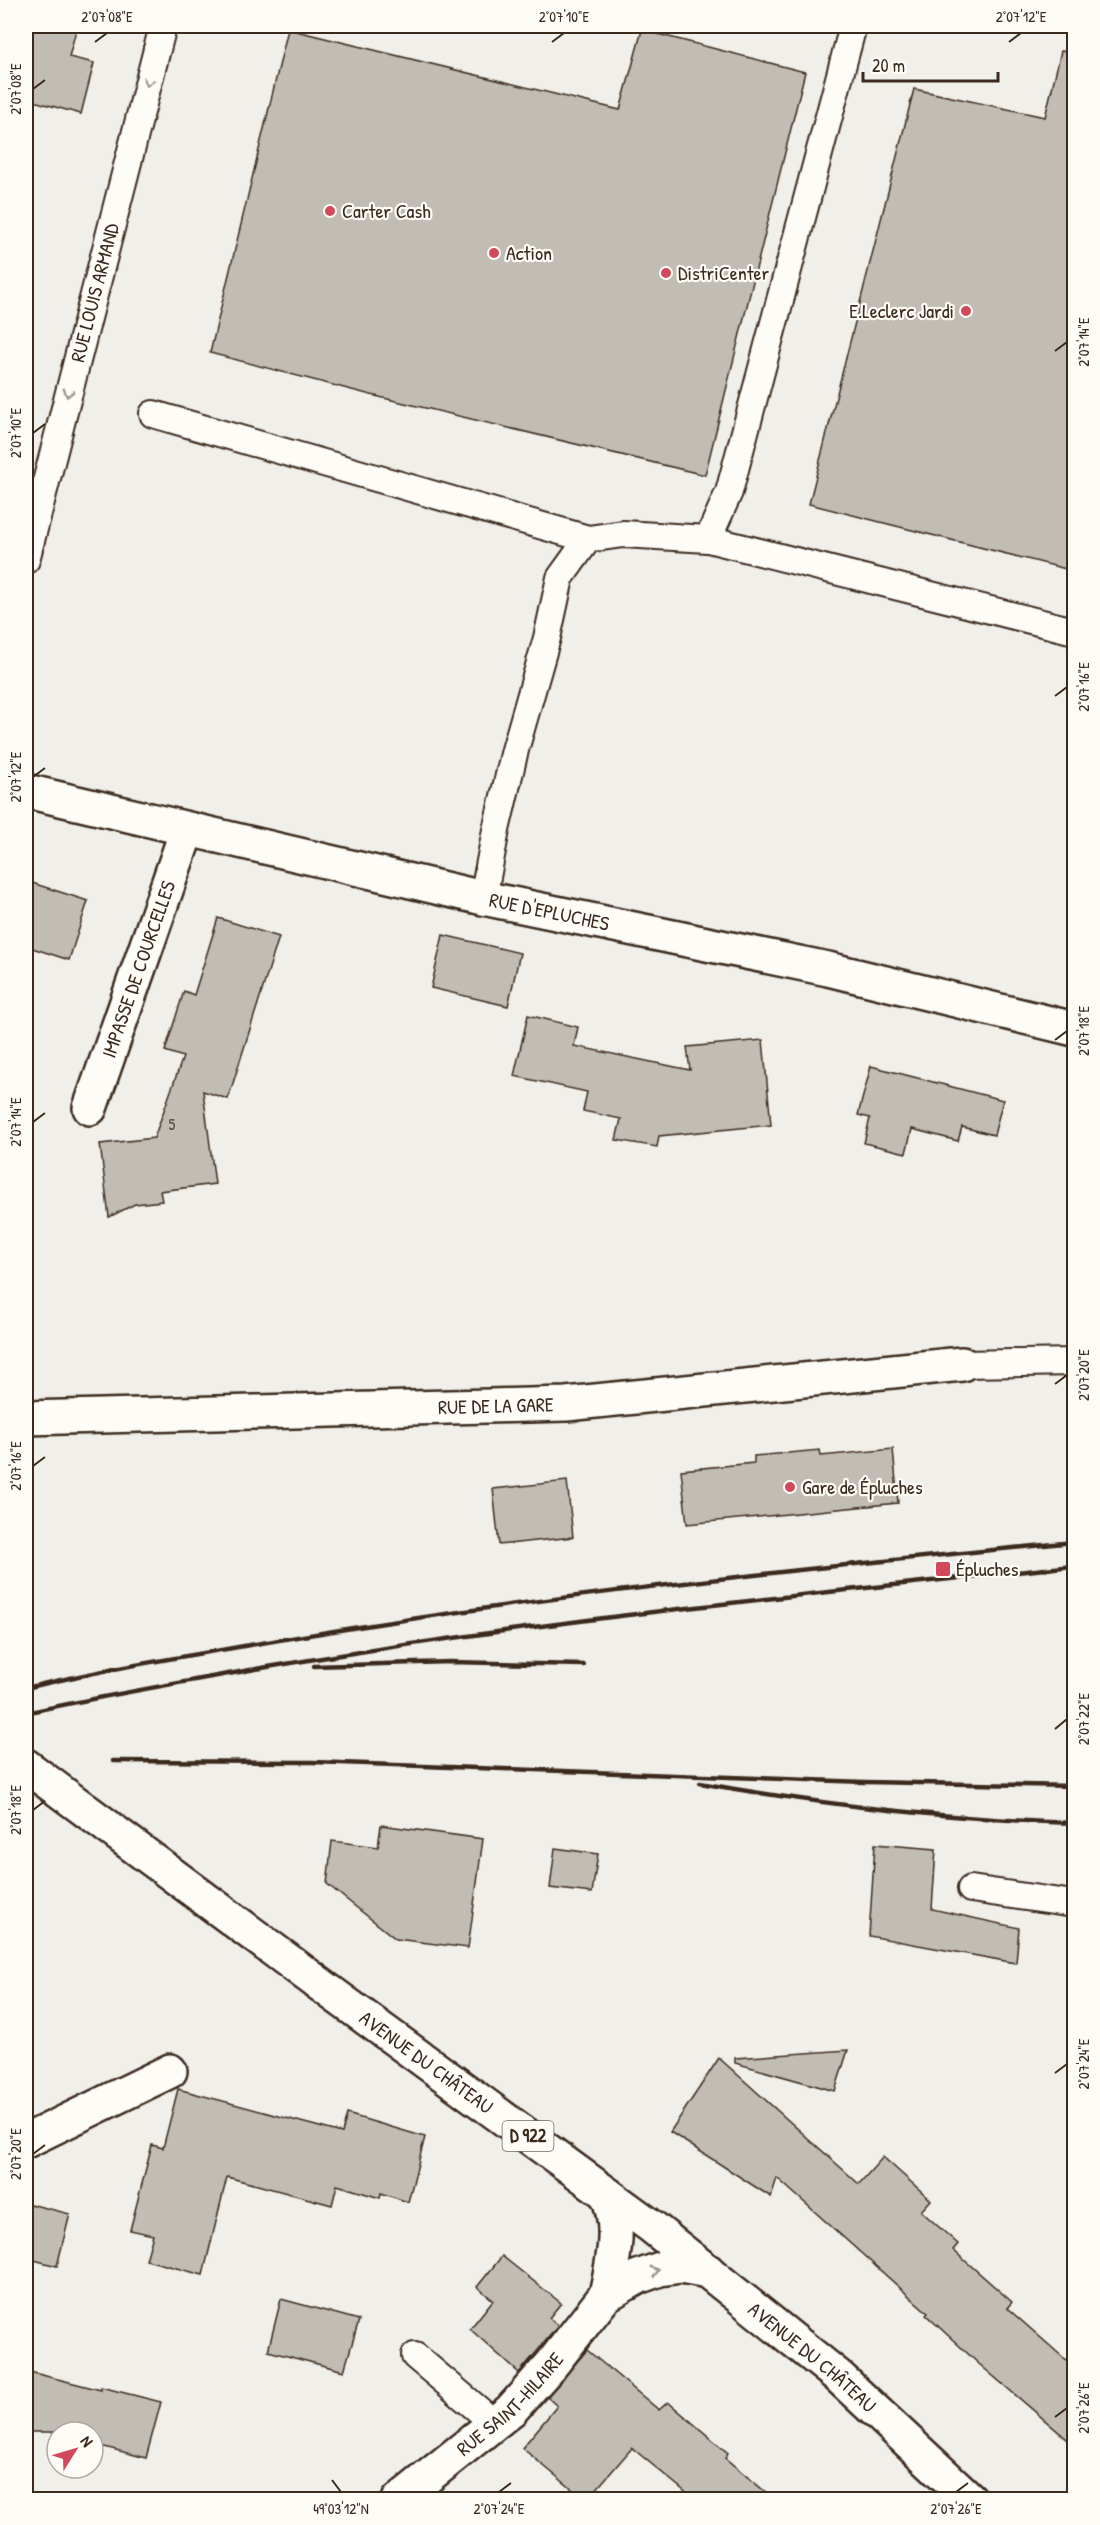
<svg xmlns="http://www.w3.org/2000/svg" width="1100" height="2525" font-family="'Patrick Hand',sans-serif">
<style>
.building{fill:#c1bcb4;stroke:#3b2a1e;stroke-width:1.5}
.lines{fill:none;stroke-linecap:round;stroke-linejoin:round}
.service-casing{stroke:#3b2a1e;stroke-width:30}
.minor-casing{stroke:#3b2a1e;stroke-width:38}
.tertiary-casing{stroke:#3b2a1e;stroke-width:38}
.primary-casing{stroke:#3b2a1e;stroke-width:38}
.service{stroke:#fdfcf7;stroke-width:26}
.minor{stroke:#fdfcf7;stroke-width:33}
.tertiary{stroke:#fdfcf7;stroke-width:33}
.primary{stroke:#fdfcf7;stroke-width:33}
.rail{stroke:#3b2a1e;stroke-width:4.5}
.oneway{stroke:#9c938a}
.ticks{fill:none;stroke:#3b2a1e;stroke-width:2}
.poi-dot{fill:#d1495b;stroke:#fdfcf7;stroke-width:2}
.labels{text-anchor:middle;stroke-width:4.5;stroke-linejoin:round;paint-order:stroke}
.number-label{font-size:16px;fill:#5c4e44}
.shield{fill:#fdfcf7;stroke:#75695f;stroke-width:1.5}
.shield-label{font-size:18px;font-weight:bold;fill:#3b2a1e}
.poi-label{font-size:20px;fill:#3b2a1e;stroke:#fdfcf7;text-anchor:start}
.street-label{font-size:20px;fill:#3b2a1e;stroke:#fdfcf7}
.neatline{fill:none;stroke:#3b2a1e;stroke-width:2}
.ticks-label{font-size:15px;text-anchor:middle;fill:#3b2a1e}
</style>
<rect width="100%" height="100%" fill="#f1efea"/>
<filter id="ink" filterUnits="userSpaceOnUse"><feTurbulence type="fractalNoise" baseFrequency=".0167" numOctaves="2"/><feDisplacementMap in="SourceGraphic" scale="12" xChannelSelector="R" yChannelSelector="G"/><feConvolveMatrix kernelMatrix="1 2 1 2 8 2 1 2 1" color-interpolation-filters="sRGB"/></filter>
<g filter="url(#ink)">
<g class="building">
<polygon points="26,26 77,26 69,57 94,63 81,114 26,99"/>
<polygon points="288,29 620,110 642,30 805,72 705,475 371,395 210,353"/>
<polygon points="1061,51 1074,53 1074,571 809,504 914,89 1045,117"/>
<polygon points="26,881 88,901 69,960 26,946"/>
<polygon points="218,918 279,937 228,1099 203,1091 215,1184 160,1191 162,1201 135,1204 109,1217 100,1144 154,1138 183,1057 165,1051 184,991 194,995"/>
<polygon points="443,935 520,953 508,1006 431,988"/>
<polygon points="528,1015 578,1027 574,1046 690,1070 687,1047 763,1040 771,1125 659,1136 657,1147 616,1140 621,1119 583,1111 587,1092 514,1076"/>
<polygon points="871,1066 1003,1100 994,1135 962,1127 958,1141 912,1129 906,1153 864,1143 870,1118 858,1115"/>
<polygon points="893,1449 898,1503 687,1524 681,1470 754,1463 754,1456 820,1450 821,1456"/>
<polygon points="567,1481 573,1537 499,1545 493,1489"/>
<polygon points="381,1825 483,1839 468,1948 396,1939 327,1884 332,1841 378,1847"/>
<polygon points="875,1844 936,1849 932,1909 1019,1928 1016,1963 869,1936"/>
<polygon points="555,1848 598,1854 592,1893 550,1888"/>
<polygon points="848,2050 835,2091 735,2063 735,2058"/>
<polygon points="719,2058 859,2184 883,2157 931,2200 921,2211 958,2244 953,2250 1012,2302 1007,2308 1074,2367 1074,2445 979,2364 926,2315 928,2313 777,2178 771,2197 670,2132"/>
<polygon points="178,2089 342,2133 347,2114 425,2137 408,2202 381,2193 380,2198 337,2185 332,2205 227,2177 203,2275 146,2260 153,2235 130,2230 152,2145 163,2148"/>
<polygon points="26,2203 70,2214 57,2266 26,2258"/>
<polygon points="502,2256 561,2303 549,2318 558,2326 519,2373 470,2329 493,2300 477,2287"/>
<polygon points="281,2299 359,2320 344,2371 268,2351"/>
<polygon points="587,2350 659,2410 668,2402 728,2453 725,2458 774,2499 694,2499 632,2448 588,2499 584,2499 522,2448 557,2406 547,2397"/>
<polygon points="26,2371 101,2390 101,2387 161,2402 146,2458 93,2444 93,2432 26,2432"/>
</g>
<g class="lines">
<defs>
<g id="service">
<polyline points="153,414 588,539"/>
<polyline points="708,539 1074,631"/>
<path id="s1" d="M26,560L163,26"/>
<polyline points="483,898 496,830 515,750 547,638 560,578 588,539 623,534 708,539 729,492 853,26"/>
<polyline points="962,1364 1074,1362"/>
<polyline points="971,1889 1074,1904"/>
<polyline points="415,2356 494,2423"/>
</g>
<g id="minor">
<path id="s2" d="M90,1108L187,830"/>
<path id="s3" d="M26,1418L566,1404L962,1364"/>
<polyline points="26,2141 170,2071"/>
<path d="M606,2295C613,2259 622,2228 607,2194"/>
<path id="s4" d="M399,2500L511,2410L552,2364L606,2295L638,2277L660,2269L681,2266L708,2271"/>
</g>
<g id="tertiary">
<path id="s5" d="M26,791L483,898L828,969L1074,1029"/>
</g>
<g id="primary">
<path id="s6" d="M26,1766L333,1994L651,2226L838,2376L971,2500"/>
</g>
</defs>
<use href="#service" class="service-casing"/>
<use href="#minor" class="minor-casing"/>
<use href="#tertiary" class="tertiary-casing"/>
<use href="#primary" class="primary-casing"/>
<use href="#service" class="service"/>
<use href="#minor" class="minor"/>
<use href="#tertiary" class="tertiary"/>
<use href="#primary" class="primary"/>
<g class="rail">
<polyline points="314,1666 450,1662 584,1665"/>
<path d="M26,1688C100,1670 175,1658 250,1645C523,1597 799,1569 1074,1542"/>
<path d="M26,1713C100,1696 175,1684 250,1670C524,1622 799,1595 1074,1566"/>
<polyline points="113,1761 313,1762 865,1782 1074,1786"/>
<path d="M700,1783C823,1805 949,1819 1074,1823"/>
</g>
</g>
<defs><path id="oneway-chevron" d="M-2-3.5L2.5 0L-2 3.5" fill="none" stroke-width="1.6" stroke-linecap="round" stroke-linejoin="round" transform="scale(1.5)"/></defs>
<g class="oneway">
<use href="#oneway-chevron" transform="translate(148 82) rotate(104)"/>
<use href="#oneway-chevron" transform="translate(68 393) rotate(104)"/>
<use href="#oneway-chevron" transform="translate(655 2271) rotate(-17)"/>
</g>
</g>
<path class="ticks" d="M95,42L107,33M552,42L564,33M1009,42L1021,33M33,89L45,80M1055,351L1067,342M33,433L45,424M1055,696L1067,687M33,777L45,768M1055,1040L1067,1031M33,1122L45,1113M1055,1384L1067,1375M33,1466L45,1457M1055,1729L1067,1719M33,1810L45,1801M1055,2073L1067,2064M33,2154L45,2145M1055,2417L1067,2408M332,2480L341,2492M499,2492L511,2483M956,2492L968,2483"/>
<g class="poi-dot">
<circle cx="330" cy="211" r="6"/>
<circle cx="494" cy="253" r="6"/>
<circle cx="666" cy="273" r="6"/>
<circle cx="966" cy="311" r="6"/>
<circle cx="790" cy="1487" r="6"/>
<rect x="935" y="1561" width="16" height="16" rx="3"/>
</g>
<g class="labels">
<g class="number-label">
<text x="172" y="1130">5</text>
</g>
<rect class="shield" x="502.5" y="2121" width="51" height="30" rx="4.5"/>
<g class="shield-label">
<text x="528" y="2142">D 922</text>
</g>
<g class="poi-label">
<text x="342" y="218">Carter Cash</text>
<text x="506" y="260">Action</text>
<text x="678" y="280">DistriCenter</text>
<text x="954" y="318" text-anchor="end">E.Leclerc Jardi</text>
<text x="802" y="1494">Gare de Épluches</text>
<text x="956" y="1576">Épluches</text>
</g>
<g class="street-label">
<text dy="7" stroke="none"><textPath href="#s1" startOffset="276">RUE LOUIS ARMAND</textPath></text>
<text dy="7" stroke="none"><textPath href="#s5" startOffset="537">RUE D'EPLUCHES</textPath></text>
<text dy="7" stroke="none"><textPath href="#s2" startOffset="147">IMPASSE DE COURCELLES</textPath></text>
<text dy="7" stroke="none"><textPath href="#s3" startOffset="470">RUE DE LA GARE</textPath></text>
<text dy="7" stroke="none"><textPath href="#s6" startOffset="498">AVENUE DU CHÂTEAU</textPath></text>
<text dy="7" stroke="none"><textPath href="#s6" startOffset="984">AVENUE DU CHÂTEAU</textPath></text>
<text dy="7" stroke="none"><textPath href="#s4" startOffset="147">RUE SAINT-HILAIRE</textPath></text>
</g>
</g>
<rect width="1100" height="2525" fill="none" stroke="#fdfcf7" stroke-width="66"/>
<g transform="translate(75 2450) rotate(53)"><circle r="28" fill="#fdfcf7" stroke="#afa8a0" stroke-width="1.5"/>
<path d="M0-4.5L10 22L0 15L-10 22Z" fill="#d1495b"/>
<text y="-9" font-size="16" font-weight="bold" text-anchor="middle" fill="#3b2a1e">N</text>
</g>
<path d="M863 72v9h135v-9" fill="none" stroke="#3b2a1e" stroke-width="3"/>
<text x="872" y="72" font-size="18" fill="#3b2a1e" stroke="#fdfcf7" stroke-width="4.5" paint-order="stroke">20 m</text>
<rect x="33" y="33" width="1034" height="2459" class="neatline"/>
<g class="ticks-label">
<text x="107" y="22">2°07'08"E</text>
<text x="564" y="22">2°07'10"E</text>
<text x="1021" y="22">2°07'12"E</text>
<text transform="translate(16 89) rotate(-90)" y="5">2°07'08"E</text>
<text transform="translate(1084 342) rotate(-90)" y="5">2°07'14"E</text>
<text transform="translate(16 433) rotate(-90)" y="5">2°07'10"E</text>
<text transform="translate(1084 687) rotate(-90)" y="5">2°07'16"E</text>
<text transform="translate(16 777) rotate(-90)" y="5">2°07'12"E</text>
<text transform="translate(1084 1031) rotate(-90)" y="5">2°07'18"E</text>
<text transform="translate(16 1122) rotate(-90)" y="5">2°07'14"E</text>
<text transform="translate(1084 1375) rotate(-90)" y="5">2°07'20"E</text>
<text transform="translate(16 1466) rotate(-90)" y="5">2°07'16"E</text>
<text transform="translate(1084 1719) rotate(-90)" y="5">2°07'22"E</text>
<text transform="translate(16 1810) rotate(-90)" y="5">2°07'18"E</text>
<text transform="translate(1084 2064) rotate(-90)" y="5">2°07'24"E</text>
<text transform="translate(16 2154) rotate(-90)" y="5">2°07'20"E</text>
<text transform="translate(1084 2408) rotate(-90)" y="5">2°07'26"E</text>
<text x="341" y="2514">49°03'12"N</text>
<text x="499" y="2514">2°07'24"E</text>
<text x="956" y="2514">2°07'26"E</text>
</g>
</svg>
